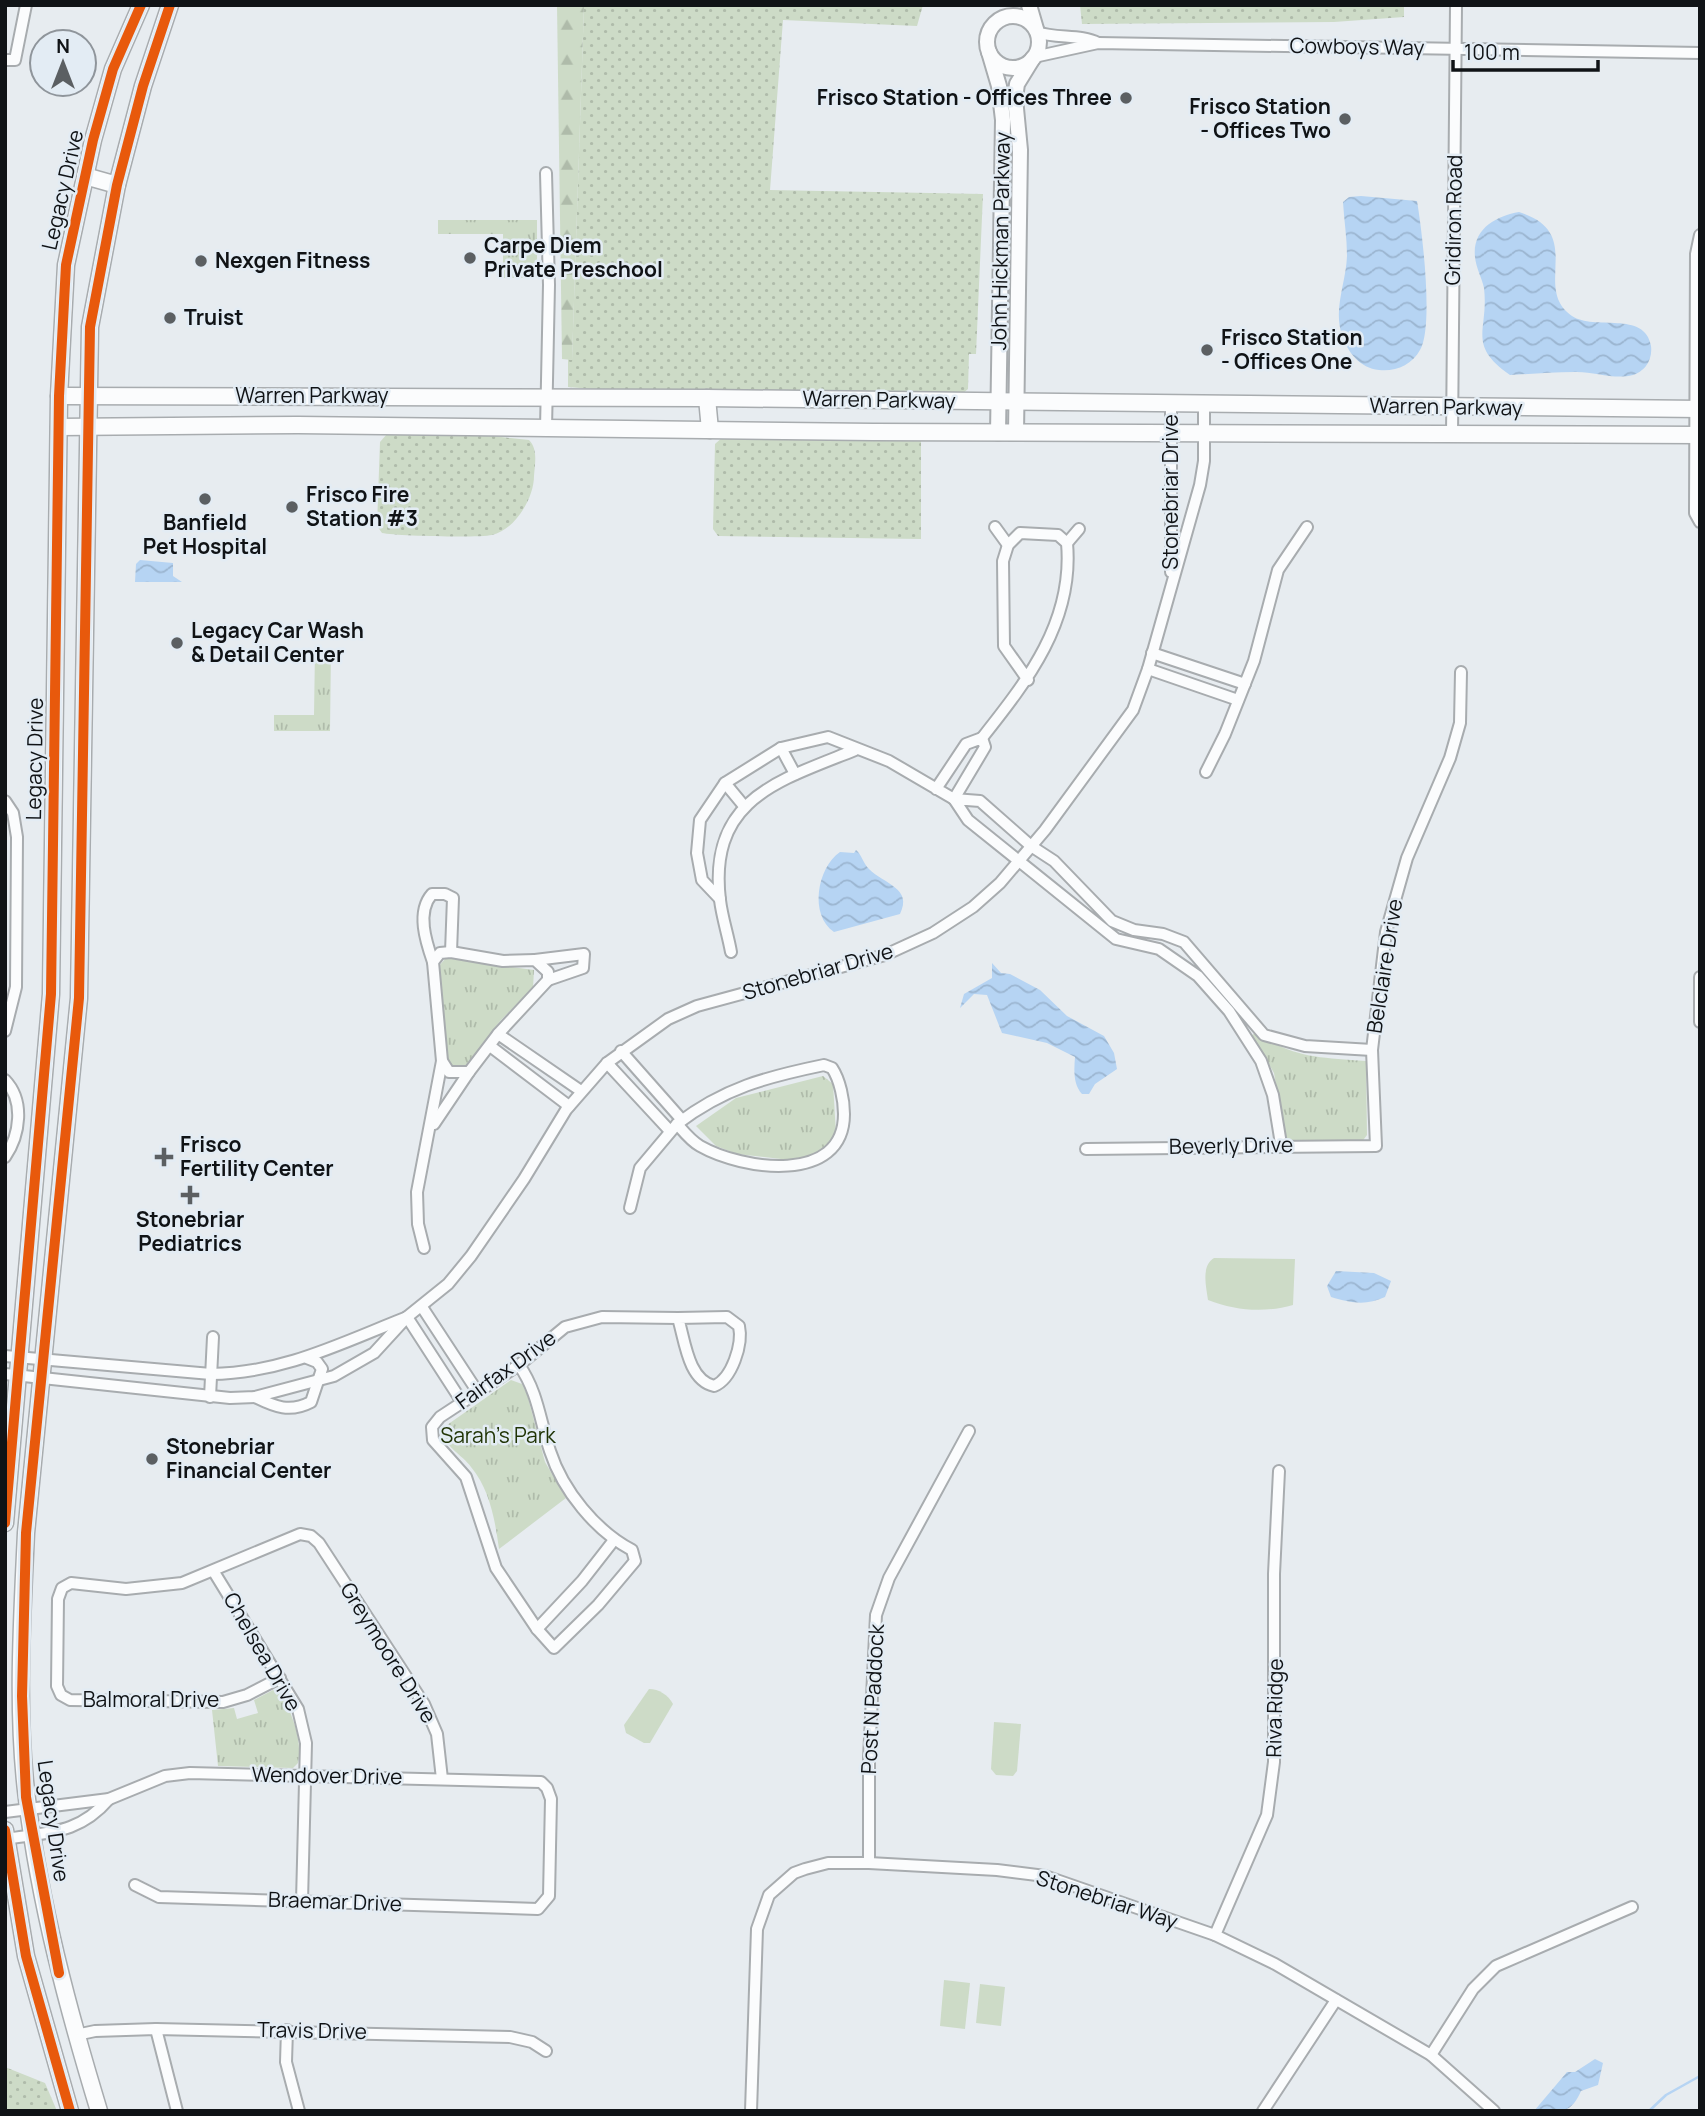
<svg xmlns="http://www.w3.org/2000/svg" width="1705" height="2116" font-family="Manrope,sans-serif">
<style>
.grass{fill:url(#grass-dots)}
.forest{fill:url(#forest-firs)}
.park{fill:url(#park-tufts)}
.pitch{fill:#cddbc7}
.water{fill:url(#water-waves)}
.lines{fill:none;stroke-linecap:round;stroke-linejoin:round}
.stream{stroke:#b6d4f3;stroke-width:2.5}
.minor-casing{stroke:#a8acaf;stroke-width:14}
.tertiary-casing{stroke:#a8acaf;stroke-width:18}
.secondary-casing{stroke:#a8acaf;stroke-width:19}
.minor{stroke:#fbfcfd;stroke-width:10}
.tertiary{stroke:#fbfcfd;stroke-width:14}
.secondary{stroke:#fbfcfd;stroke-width:16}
.cycleway-casing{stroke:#e3ecf4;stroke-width:15}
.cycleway{stroke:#e8590c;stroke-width:10}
.poi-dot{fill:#5b5f62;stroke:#e3ecf4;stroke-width:2.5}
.labels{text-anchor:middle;stroke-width:5;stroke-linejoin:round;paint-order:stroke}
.street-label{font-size:21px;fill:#101316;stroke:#e3ecf4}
.poi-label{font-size:21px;font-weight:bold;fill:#101316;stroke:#e3ecf4;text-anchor:start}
.park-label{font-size:21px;fill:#1f3304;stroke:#e3ecf4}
</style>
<defs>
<pattern id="grass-dots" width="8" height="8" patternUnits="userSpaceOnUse" patternTransform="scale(1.75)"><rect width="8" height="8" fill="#cddbc7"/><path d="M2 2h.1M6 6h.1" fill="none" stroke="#afbbaa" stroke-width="1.8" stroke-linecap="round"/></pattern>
<pattern id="forest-firs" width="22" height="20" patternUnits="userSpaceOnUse" patternTransform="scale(1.75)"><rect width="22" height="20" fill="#cddbc7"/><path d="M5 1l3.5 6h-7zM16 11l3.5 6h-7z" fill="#afbbaa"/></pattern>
<pattern id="park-tufts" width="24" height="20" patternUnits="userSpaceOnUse" patternTransform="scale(1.75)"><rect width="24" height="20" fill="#cddbc7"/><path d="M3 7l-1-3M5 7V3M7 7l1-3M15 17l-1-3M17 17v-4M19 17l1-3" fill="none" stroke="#afbbaa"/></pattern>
<pattern id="water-waves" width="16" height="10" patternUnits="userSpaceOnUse" patternTransform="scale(1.75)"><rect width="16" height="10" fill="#b6d4f3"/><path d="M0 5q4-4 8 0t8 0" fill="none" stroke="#9bb5d0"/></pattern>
</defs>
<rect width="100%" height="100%" fill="#e7ecf0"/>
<g class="grass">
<polygon points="584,5 923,5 917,26 783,20 770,190 983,194 976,354 969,354 968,389 962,394 616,391 568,387 568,359 572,360"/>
<polygon points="1080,5 1404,5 1404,17 1334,22 1082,24"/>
<path d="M387,434L483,435L529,440C538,449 535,463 534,476C534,498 515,530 492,535C479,538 395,536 382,533L377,526L380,442Z"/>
<polygon points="724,436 921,438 921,539 718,536 713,529 715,444"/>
<polygon points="5,2067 45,2083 57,2111 5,2111"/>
</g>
<polygon class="forest" points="557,5 584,5 572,360 562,359"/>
<g class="park">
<polygon points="438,220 537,220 537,278 503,278 503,234 438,234"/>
<polygon points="315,650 331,650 330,731 274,731 274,715 314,715"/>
<polygon points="446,958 534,970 533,988 501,1020 465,1067 453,1068 446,1061 442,1000 437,968"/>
<path d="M1256,1033C1297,1059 1319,1057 1366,1061L1367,1135L1361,1143L1290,1141L1284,1135L1274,1073L1252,1035Z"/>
<polygon points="823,1076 833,1084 836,1133 829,1148 798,1161 737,1154 716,1146 696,1126 736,1098"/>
<path d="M511,1380L522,1384L527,1394L545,1462L566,1498L499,1549C495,1520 490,1490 471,1467C460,1452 438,1445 447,1425Z"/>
<path d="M273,1690L281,1692C291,1713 303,1739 298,1763L293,1768L218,1766L212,1710L234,1708L237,1719L258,1713L254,1700Z"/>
</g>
<g class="pitch">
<path d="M1214,1258L1295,1259L1293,1305C1265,1313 1236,1311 1208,1300C1206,1286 1201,1266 1214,1258Z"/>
<path d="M649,1689C659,1689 668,1695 673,1704L650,1743H644L626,1733L624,1725Z"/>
<polygon points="994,1722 1021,1724 1017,1771 1013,1776 996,1775 991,1769"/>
<polygon points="944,1980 970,1983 965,2029 940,2026"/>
<polygon points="980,1984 1005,1987 1001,2026 976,2023"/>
</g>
<g class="water">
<path d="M1361,196L1417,201C1422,230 1434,327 1420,350C1412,365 1395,372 1379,370C1360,368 1348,353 1342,335C1333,309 1346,283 1347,256C1347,238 1344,220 1343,202L1349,197Z"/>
<path d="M1519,212C1587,233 1531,288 1572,316C1594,331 1645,310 1651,346C1652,353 1650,361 1646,366C1643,370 1637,374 1633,375C1614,380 1593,371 1574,372C1553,372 1531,374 1510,375C1466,344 1489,331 1484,288C1482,278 1476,268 1475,257C1472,229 1496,216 1519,212Z"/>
<polygon points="140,560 173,563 173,576 182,582 135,582 136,564"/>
<path d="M856,850C862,855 863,863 869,869C884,884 913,888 900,914L834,932C809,915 817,868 840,852L854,853Z"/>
<path d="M992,963L1001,973L1010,974L1040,990L1067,1016L1104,1036L1114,1053L1117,1069L1095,1084L1089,1094H1082C1073,1084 1074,1070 1075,1057L1047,1043L1002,1033L987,995L974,994L960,1008L964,994L992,978Z"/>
<path d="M1336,1271L1374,1273L1391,1281L1385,1297C1366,1306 1351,1303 1331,1297L1327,1286Z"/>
<path d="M1595,2059L1603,2063L1598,2085L1581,2091C1570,2116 1560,2111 1534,2111L1567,2072H1575Z"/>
</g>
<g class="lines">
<polyline class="stream" points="1649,2111 1666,2095 1700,2076"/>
<defs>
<g id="minor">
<path d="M1037,32C1056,39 1081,34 1098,43"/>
<polyline points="1034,57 1098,43 1700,53"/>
<polyline points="5,60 15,60 26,5"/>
<polyline points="1700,235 1696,254 1695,513 1700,522"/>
<polyline points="546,428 549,285 546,173"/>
<polyline points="1452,435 1456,5"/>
<polyline points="995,527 1008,545"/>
<polyline points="1067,543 1079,529"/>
<polyline points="1171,572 1171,403"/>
<polyline points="1152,653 1245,684"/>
<polyline points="1148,669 1238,700"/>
<path d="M982,738C1028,680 1074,621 1067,543L1058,535L1020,533L1008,545L1003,561L1004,646L1028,680"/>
<polyline points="781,748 795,774"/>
<polyline points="1206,772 1225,734 1254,661 1278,570 1307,527"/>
<polyline points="725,783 744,806"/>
<polyline points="5,801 13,813 17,837 16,987 5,1031"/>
<polyline points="720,899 702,880 697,853 700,820 725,783 781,748 828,737 889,761 954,799 985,747 982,738 966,744 936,789"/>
<polygon points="451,952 503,961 535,960 548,972 548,980 498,1034 469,1072 449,1072 442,1061 433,962 440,953"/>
<path d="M731,952C728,935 722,917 720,900C708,799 778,781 855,750"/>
<polyline points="535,960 584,954 583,968 548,980"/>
<path d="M433,962C426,942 416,912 432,894H445L453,898L451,952"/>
<polyline points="1700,977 1700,1022"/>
<polyline points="498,1034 581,1091"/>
<polyline points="490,1046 569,1106"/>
<polyline points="621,1051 682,1120"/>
<polyline points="607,1063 670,1131"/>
<path d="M824,1065L832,1068C840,1080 844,1100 844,1114C844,1185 742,1170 700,1146C691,1141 684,1132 677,1124C724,1088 766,1077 824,1065Z"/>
<path d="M5,1080C25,1101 20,1135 5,1157"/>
<polyline points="434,1124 469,1072"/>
<polyline points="1281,1144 1273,1095 1261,1061 1229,1011 1198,976 1159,949 1116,939 968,820 954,799 980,801 1031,846 1054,861 1112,921 1134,930 1163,934 1184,942 1264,1035 1305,1046 1372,1050"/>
<polyline points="1086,1149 1376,1146 1372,1050 1386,932 1407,858 1450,758 1460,723 1461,672"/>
<polyline points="630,1208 640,1168 677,1124"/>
<polyline points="424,1248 418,1224 417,1192 442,1061"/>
<polyline points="422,1307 477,1391"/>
<polyline points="407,1317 462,1402"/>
<path d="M727,1317L739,1326C743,1344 732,1379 714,1386C688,1380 685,1341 678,1318Z"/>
<path d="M5,1356L211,1374C283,1373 339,1344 405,1318"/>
<path d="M519,1365C538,1392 540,1421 550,1451C563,1491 596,1531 632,1550L635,1561L598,1605L554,1648L537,1629L496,1568L466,1477L433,1440L432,1427L440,1417L519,1365L565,1327L602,1317L678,1318"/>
<polyline points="5,1374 230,1398 255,1397 334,1376 374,1353 407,1317 448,1284 471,1256 524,1179 566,1110 607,1063 668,1019 697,1006 885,955 933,933 973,907 1000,883 1045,830 1133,710 1148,669 1200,485 1204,461 1204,404"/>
<polyline points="210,1397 213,1337"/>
<path d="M255,1397C275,1407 290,1413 311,1402L322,1369L317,1362L307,1358"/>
<polyline points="214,1572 298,1709 306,1743 302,1901"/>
<polyline points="537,1629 582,1581 614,1540"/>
<polyline points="280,1678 247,1695 223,1702 70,1700 61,1695 57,1686 58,1599 62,1588 71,1583 126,1589 182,1583 300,1534 311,1536 319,1543 424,1704 437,1734 442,1779"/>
<polyline points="5,1812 109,1799 165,1776 190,1773 541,1782 547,1788 551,1799 549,1896 538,1909 159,1897 135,1885"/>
<path d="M6,1839C49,1832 79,1834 109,1799"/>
<polyline points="869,1863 869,1758 876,1615 889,1578 969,1431"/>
<polyline points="1215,1935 1267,1815 1274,1762 1274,1574 1279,1471"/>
<polyline points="156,2029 177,2111"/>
<polyline points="287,2030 286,2062 299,2111"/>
<polyline points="76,2035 95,2031 156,2029 510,2037 532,2042 546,2051"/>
<polyline points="1431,2055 1473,1989 1496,1966 1632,1907"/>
<polyline points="751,2111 757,1929 769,1895 794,1873 805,1869 828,1863 869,1863 997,1870 1045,1876 1215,1935 1275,1964 1431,2055 1494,2111"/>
<polyline points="1263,2111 1336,2000"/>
</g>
<g id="tertiary">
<polyline points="1029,5 1036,29"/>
<circle cx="1013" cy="42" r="26"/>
<polyline points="989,52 999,86 1003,120 998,433"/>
<polyline points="1016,433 1020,150 1015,98 1017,84 1033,58"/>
</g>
<g id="secondary">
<polyline points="85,176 117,185"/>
<polyline points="59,396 707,398 1700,409"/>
<polyline points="707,398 710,430"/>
<polyline points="59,427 298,425 873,432 1700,435"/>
<polyline points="5,1523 51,994 59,396 66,265 93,140 113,69 141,5"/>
<polyline points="5,1830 26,1956 70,2111"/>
<path d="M99,2111C68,2009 40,1905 27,1799C16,1712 22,1620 26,1533L79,998L90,327L117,185L143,86L170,5"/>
</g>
</defs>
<use href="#minor" class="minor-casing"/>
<use href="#tertiary" class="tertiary-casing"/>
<use href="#secondary" class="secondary-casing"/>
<use href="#minor" class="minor"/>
<use href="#tertiary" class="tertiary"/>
<use href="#secondary" class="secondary"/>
<defs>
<g id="cycleway">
<polyline points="5,1523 51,994 59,396 66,265 93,140 113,69 141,5"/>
<polyline points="5,1830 26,1956 70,2111"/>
<polyline points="59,1973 26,1797 22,1696 26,1533 79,998 90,327 117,185 143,86 170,5"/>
</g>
</defs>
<use href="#cycleway" class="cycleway-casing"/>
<use href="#cycleway" class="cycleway"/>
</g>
<g class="poi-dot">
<circle cx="1126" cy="98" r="7"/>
<circle cx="1345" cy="119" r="7"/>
<circle cx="470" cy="258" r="7"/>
<circle cx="201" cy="261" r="7"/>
<circle cx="170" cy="318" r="7"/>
<circle cx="1207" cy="350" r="7"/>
<circle cx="205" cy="499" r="7"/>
<circle cx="292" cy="507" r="7"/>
<circle cx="177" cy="643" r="7"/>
<path d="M160.5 1146.5h7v7h7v7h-7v7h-7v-7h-7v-7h7z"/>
<path d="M186.5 1184.5h7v7h7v7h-7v7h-7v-7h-7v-7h7z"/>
<circle cx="152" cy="1459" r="7"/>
</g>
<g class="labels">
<g class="street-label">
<text transform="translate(1357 47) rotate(1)" y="7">Cowboys Way</text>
<text transform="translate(63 190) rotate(-77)" y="7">Legacy Drive</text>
<text transform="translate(1454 220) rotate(-89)" y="7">Gridiron Road</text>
<text transform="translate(1001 241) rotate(-89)" y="7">John Hickman Parkway</text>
<text x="312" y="403">Warren Parkway</text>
<text transform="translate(879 400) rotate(1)" y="7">Warren Parkway</text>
<text transform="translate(1446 407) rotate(1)" y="7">Warren Parkway</text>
<text transform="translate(1171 492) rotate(-90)" y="7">Stonebriar Drive</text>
<text transform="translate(35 759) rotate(-89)" y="7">Legacy Drive</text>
<text transform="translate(1385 966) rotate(-81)" y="7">Belclaire Drive</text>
<text transform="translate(818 972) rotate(-16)" y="7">Stonebriar Drive</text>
<text transform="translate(1231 1146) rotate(-1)" y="7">Beverly Drive</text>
<text transform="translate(506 1370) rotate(-36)" y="7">Fairfax Drive</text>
<text transform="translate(262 1652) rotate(60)" y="7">Chelsea Drive</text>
<text transform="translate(388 1653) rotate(58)" y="7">Greymoore Drive</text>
<text transform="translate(873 1699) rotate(-87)" y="7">Post N Paddock</text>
<text x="151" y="1707">Balmoral Drive</text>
<text transform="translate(1275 1708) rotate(-89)" y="7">Riva Ridge</text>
<text transform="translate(327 1776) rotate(1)" y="7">Wendover Drive</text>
<text transform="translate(53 1821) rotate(82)" y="7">Legacy Drive</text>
<text transform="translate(1107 1900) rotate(18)" y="7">Stonebriar Way</text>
<text transform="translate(335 1902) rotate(2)" y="7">Braemar Drive</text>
<text transform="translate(312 2031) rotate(1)" y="7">Travis Drive</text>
</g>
<g class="poi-label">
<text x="1112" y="105" text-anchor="end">Frisco Station - Offices Three</text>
<text x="1331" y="114" text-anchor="end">Frisco Station<tspan x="1331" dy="24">- Offices Two</tspan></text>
<text x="484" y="253">Carpe Diem<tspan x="484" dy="24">Private Preschool</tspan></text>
<text x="215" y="268">Nexgen Fitness</text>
<text x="184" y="325">Truist</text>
<text x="1221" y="345">Frisco Station<tspan x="1221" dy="24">- Offices One</tspan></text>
<text x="306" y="502">Frisco Fire<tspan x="306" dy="24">Station #3</tspan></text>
<text x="205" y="530" text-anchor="middle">Banfield<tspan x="205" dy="24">Pet Hospital</tspan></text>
<text x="191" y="638">Legacy Car Wash<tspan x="191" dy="24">&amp; Detail Center</tspan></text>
<text x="180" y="1152">Frisco<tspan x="180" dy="24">Fertility Center</tspan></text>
<text x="190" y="1227" text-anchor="middle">Stonebriar<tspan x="190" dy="24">Pediatrics</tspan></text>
<text x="166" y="1454">Stonebriar<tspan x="166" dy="24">Financial Center</tspan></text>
</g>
<g class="park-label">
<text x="498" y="1443">Sarah's Park</text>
</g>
</g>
<rect width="1705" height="2116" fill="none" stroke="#101316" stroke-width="14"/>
<g transform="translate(63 63)"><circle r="33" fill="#e3ecf4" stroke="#8f959b" stroke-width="2"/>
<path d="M0-5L12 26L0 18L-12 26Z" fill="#5b5f62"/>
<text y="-10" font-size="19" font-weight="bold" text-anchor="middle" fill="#101316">N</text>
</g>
<path d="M1453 60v10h145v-10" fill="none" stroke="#101316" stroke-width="3.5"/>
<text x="1464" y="60" font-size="21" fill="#101316" stroke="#e3ecf4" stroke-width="5" paint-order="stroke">100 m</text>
</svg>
